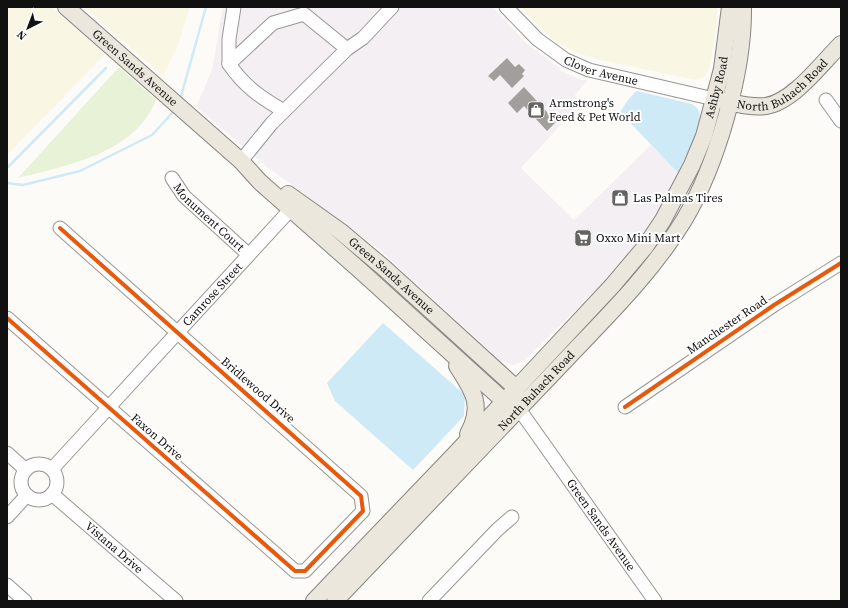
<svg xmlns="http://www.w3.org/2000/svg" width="848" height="608" font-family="'Source Serif 4',serif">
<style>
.industrial{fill:#f4eff3}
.farmland{fill:#f9f6e4}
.green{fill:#e8f2d7}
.water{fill:#ceeaf6}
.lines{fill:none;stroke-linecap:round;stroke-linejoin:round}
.stream{stroke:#ceeaf6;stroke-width:2.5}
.building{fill:#a19f9c}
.minor-casing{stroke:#979695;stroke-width:15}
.major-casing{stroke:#858482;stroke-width:18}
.minor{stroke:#fffefe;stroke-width:13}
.major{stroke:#ece7dc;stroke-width:16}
.cycleway-casing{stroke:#fff;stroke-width:6}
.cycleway{stroke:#e8590c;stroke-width:4}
.labels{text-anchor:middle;stroke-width:4;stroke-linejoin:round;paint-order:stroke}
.street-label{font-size:12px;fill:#111;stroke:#fff}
.poi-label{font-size:12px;fill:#111;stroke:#fff;text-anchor:start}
</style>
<rect width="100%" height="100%" fill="#fdfbf7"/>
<polygon class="industrial" points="223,7 493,7 525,42 559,68 561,71 581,80 588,80 575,95 581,103 521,168 574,220 651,145 678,173 659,213 644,236 622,264 524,361 513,365 501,361 379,249 266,166 196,107 212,70"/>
<g class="farmland">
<polygon points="7,7 52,7 105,54 7,155"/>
<polygon points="84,7 190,7 177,48 163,76"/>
<polygon points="520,7 717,7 717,26 709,69 704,77 696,80 600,60 575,52 552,39"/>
</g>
<path class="green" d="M119,67L156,100C136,153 66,166 18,178Z"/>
<g class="water">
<path d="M637,91L692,104C694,106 698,108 699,111C704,123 684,160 678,173L620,112C626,104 629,96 637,91Z"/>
<polygon points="383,323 465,395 464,416 413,470 335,401 327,383"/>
</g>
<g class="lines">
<g class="stream">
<polyline points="180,100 206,7"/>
<polyline points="7,168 106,68"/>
<polyline points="7,183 23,185 80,171 152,135 175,110"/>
</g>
</g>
<g class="building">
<polygon points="507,58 515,67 519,64 525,70 522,74 524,76 512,88 500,75 494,81 488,76"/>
<polygon points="524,87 556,122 547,131 524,106 517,113 508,103"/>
</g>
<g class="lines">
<defs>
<g id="minor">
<path id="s1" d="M506,7L537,39L566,60L589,70L714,99"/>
<polyline points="347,49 363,38 392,7"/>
<polyline points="229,64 229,39 234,7"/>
<polyline points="826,100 841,121"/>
<path d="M241,161L272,123L347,49L304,14L273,23L229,64C244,86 261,98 284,111"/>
<path id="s2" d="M172,178L184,196L248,254"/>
<polyline points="7,318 295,571 305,571 363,511 361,496 60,228"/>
<polyline points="625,407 774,305 841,263"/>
<path id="s3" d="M519,409L655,601"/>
<polyline points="7,453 26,470"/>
<circle cx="39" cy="482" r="18"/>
<path id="s4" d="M52,469L291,209"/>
<path id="s5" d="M52,494L176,601"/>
<polyline points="7,517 27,495"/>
<polyline points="7,585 25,601"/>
<polyline points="429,601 497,530 512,517"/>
</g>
<g id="major">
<path id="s6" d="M66,7L241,161L260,182L363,273L504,401L513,406"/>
<path id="s7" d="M720,100C734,103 751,108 766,106C793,102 822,63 841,44"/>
<path id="s8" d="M288,194L340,231L383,267L516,388L517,399"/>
<path d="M457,366C473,391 484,405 468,434"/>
<path id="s9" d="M314,601L456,453L612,286L645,247L663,220L692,165L704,136L722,69L730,7"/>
<path id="s10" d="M335,601C409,524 483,447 556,370C601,322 650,276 684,220C717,165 744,71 743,7"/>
</g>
</defs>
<use href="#minor" class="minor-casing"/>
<use href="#major" class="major-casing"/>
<use href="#minor" class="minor"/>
<use href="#major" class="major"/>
<defs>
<g id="cycleway">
<polyline points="7,318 295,571 305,571 363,511 361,496 60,228"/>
<polyline points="625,407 774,305 841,263"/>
</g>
</defs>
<use href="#cycleway" class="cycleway-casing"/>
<use href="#cycleway" class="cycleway"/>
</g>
<defs>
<symbol id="shop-square" viewBox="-11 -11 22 22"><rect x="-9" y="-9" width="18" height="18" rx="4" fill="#646362" stroke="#fff"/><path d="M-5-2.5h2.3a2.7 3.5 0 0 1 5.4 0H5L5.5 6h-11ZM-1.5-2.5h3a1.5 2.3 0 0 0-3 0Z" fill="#fff"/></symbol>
<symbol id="supermarket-square" viewBox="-11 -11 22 22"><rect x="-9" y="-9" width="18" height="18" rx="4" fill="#646362" stroke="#fff"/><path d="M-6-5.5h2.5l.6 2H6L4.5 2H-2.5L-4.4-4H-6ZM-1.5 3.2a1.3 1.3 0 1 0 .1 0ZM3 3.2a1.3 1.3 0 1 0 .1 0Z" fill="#fff"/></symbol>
</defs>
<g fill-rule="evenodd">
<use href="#shop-square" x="526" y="100" width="20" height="20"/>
<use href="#shop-square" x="610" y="188" width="20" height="20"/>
<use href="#supermarket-square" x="573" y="228" width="20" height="20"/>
</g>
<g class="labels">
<g class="street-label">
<text dy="4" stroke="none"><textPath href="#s6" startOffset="92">Green Sands Avenue</textPath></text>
<text dy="4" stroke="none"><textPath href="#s1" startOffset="117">Clover Avenue</textPath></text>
<text dy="4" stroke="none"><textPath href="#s7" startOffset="70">North Buhach Road</textPath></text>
<text dy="4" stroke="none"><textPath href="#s9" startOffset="661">Ashby Road</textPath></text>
<text dy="4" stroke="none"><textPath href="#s2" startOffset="54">Monument Court</textPath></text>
<text dy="4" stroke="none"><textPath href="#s8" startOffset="132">Green Sands Avenue</textPath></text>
<text dy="4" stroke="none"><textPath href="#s4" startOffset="237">Camrose Street</textPath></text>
<text transform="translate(727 325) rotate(-34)" y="4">Manchester Road</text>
<text transform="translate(258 390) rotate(41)" y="4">Bridlewood Drive</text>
<text dy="4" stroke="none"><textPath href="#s10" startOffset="291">North Buhach Road</textPath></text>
<text transform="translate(157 437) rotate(41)" y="4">Faxon Drive</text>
<text dy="4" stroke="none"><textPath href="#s3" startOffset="142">Green Sands Avenue</textPath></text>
<text dy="4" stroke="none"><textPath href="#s5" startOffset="82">Vistana Drive</textPath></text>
</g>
<g class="poi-label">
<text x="549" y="107">Armstrong's<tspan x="549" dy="14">Feed &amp; Pet World</tspan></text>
<text x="633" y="202">Las Palmas Tires</text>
<text x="596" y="242">Oxxo Mini Mart</text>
</g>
</g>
<rect width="848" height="608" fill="none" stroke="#111111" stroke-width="16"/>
<g transform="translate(28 28) rotate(222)" stroke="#ffffff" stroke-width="3" paint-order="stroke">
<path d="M0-3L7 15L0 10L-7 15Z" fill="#111111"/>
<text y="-6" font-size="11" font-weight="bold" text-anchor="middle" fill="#111111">N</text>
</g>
</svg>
